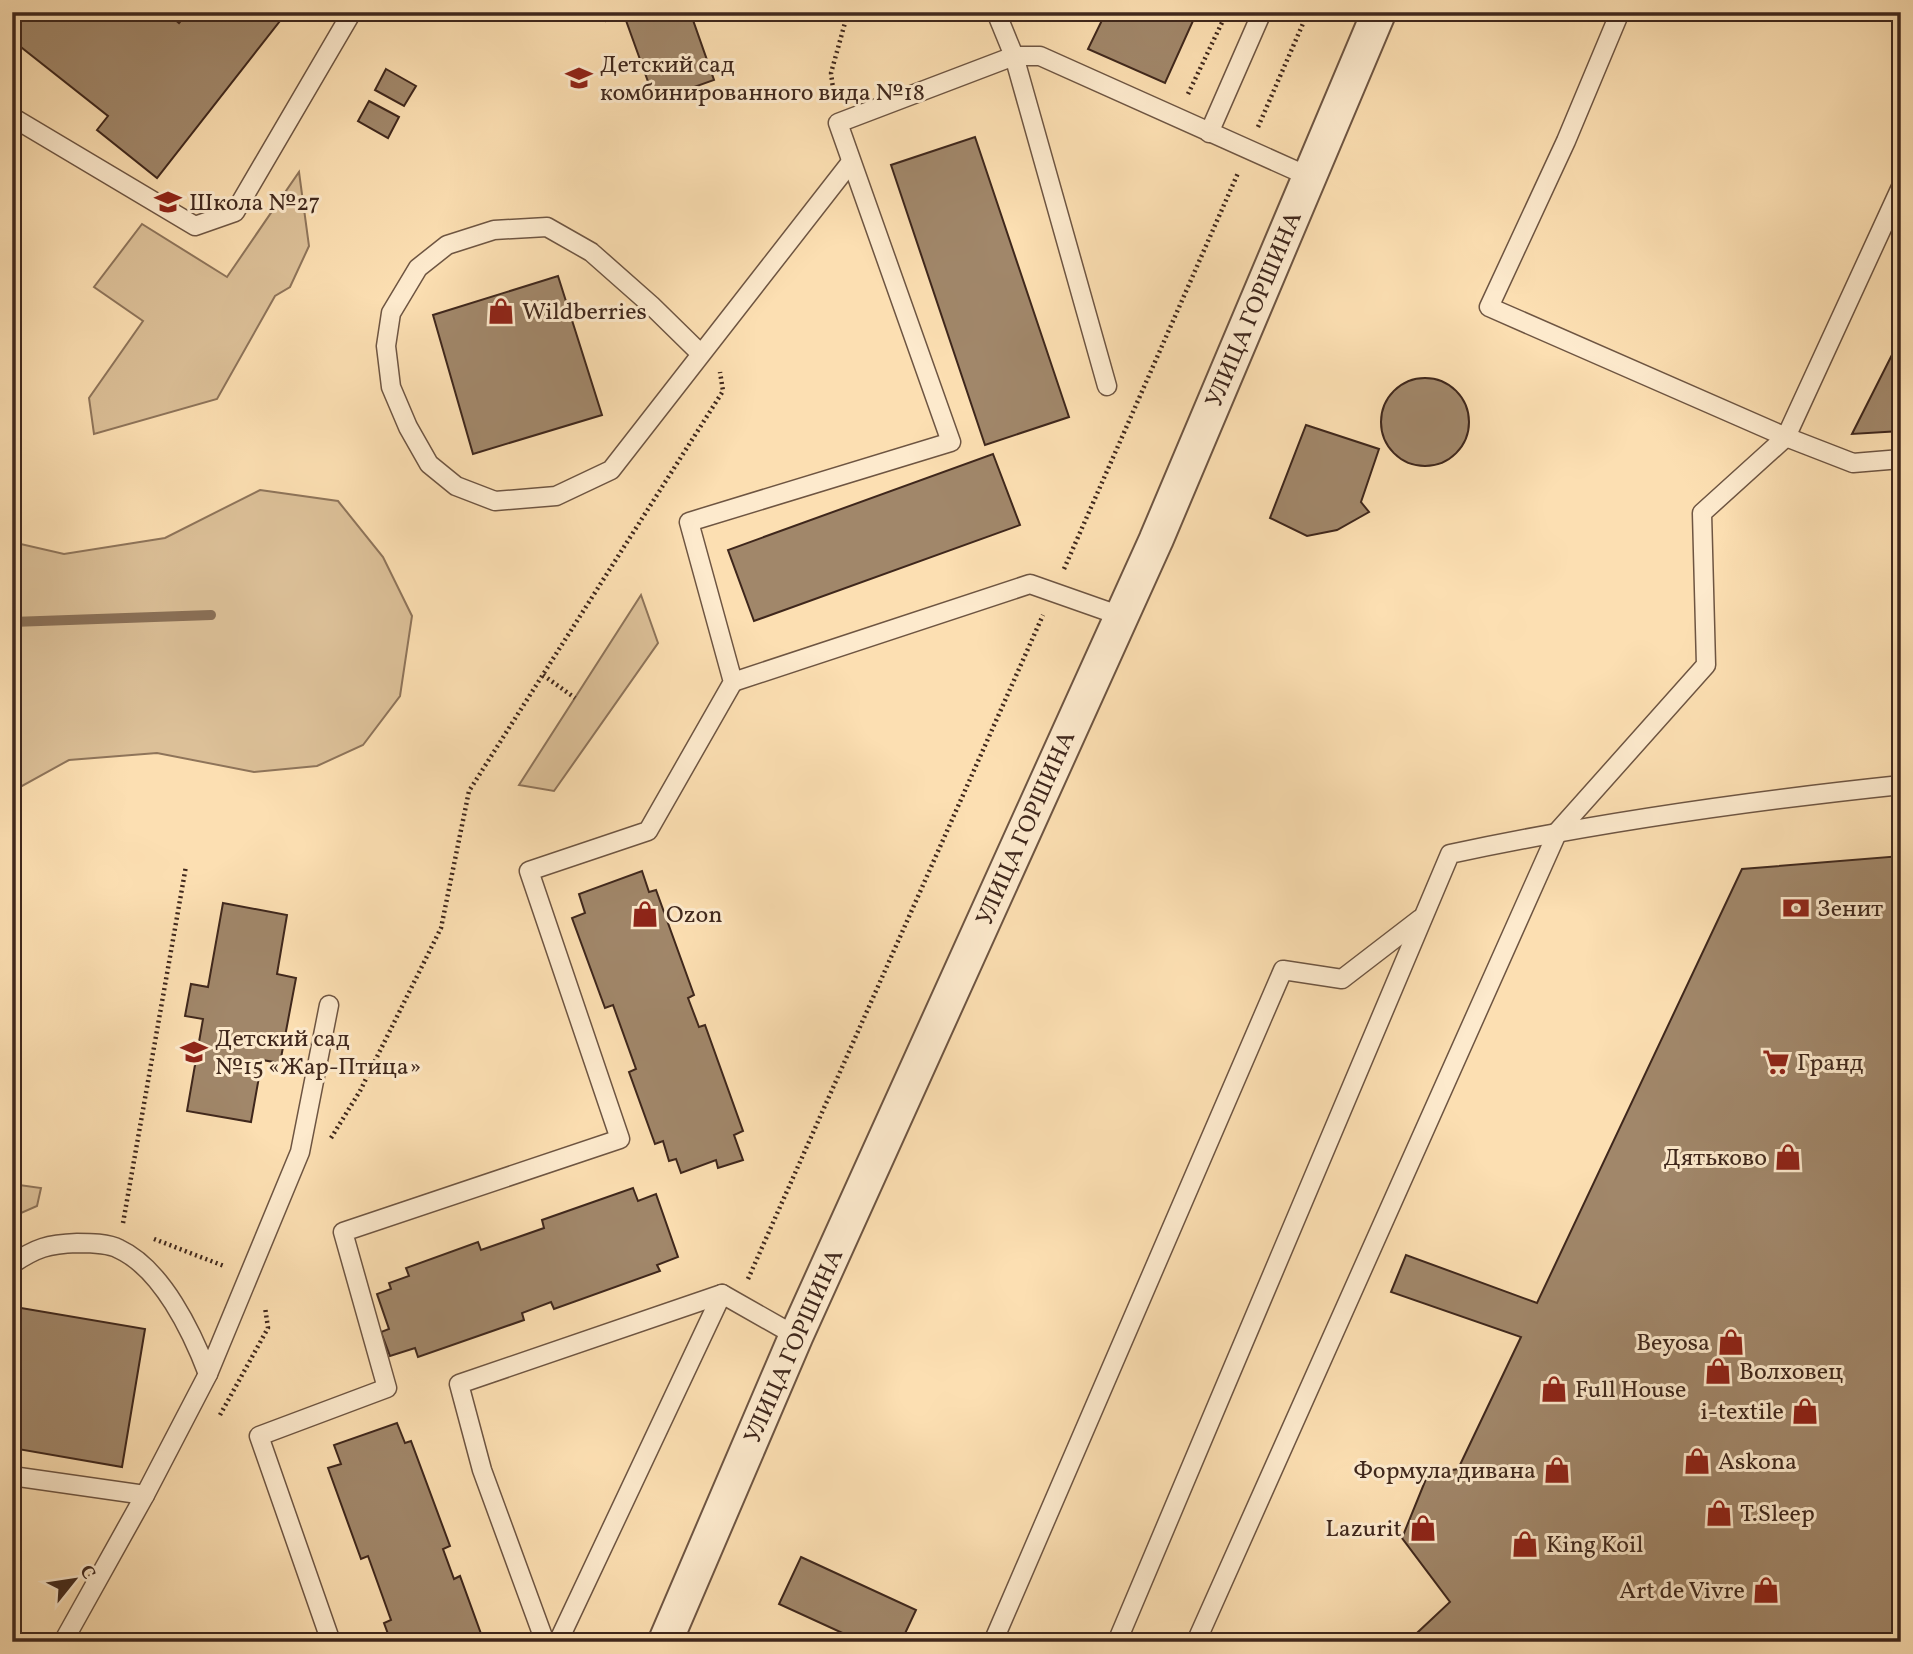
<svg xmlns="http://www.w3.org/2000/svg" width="1913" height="1654" font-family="Vollkorn,serif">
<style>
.green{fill:#dcc098;stroke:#8e745a;stroke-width:2}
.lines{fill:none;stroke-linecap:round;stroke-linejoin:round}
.stream{stroke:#8a7057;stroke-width:10}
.building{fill:#a1876a;stroke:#3f271c;stroke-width:2}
.service-casing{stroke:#6e5542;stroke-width:21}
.minor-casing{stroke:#6e5542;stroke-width:37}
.path{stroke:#3f271c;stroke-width:4.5;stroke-dasharray:2 3.5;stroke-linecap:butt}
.service{stroke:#fdeacd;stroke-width:18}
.minor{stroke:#fdeacd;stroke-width:33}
.labels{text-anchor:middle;stroke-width:6;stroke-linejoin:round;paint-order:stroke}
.poi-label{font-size:24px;fill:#3f271c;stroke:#fdeacd;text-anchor:start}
.street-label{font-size:24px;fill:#3f271c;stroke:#fdeacd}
</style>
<rect width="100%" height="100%" fill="#fcdfb2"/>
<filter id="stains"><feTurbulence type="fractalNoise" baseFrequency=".00286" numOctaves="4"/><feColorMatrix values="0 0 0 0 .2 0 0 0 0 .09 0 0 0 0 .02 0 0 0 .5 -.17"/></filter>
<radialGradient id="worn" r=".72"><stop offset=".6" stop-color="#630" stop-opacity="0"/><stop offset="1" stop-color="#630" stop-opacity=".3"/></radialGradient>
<g class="green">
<polygon points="299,172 309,246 290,287 275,296 217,399 94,434 89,398 143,321 94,287 142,224 227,277"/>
<polygon points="260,490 338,501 383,557 412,616 400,696 363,745 317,766 254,772 157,753 69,760 20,787 12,797 12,542 64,554 165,538"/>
<polygon points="641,595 658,643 554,791 519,785"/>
<polygon points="12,1184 41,1188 37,1206 12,1217"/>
</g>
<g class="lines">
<polyline class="stream" points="12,622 211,615"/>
</g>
<g class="building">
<polygon points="12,12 166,12 179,23 188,12 287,12 157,178 97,130 108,116 12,40"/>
<polygon points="602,12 715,12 693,20 714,80 655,101 624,15 606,21"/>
<polygon points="1106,12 1197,12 1165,83 1088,49"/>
<polygon points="386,69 416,86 404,106 375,90"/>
<polygon points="369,101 399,117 388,138 358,121"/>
<polygon points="975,137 1069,417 985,445 891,165"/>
<polygon points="558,276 602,415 473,454 433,315"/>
<polygon points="1901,337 1901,431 1852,434"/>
<circle cx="1425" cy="422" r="44"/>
<polygon points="1306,425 1379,449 1361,502 1369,512 1337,530 1307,536 1270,518"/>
<polygon points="993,454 1020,525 754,621 728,550"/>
<polygon points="1901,856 1901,1629 1895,1642 1423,1642 1417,1633 1450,1602 1402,1538 1428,1474 1458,1469 1521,1337 1391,1292 1406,1255 1537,1303 1742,869"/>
<polygon points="642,871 649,892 656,890 694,995 688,998 699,1027 705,1025 743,1131 734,1135 743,1160 718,1168 716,1160 681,1173 676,1159 669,1161 663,1141 655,1144 629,1072 636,1069 613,1005 605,1008 572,918 585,913 579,894"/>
<polygon points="223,903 287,915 277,974 296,978 280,1063 262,1060 251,1122 187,1111 203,1019 185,1016 191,984 208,987"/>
<polygon points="633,1188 638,1201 656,1194 678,1257 657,1265 660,1271 554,1309 551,1302 522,1313 524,1320 418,1357 415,1348 390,1356 381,1332 389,1329 377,1294 391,1289 389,1283 409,1276 406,1268 478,1242 481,1250 544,1228 542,1220"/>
<polygon points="21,1308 145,1329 122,1467 12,1448 12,1360"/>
<polygon points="397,1423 405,1443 411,1441 450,1546 443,1549 454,1579 460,1576 484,1642 391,1642 384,1623 391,1620 368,1556 361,1559 328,1468 341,1464 334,1445"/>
<polygon points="801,1557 916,1610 901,1642 862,1642 779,1604"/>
</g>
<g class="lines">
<defs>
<g id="service">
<polyline points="996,12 1014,56 1107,386"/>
<polyline points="1620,12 1566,141 1489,307 1786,437 1901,187"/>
<polyline points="12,117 195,226 235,212 352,12"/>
<polyline points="1209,133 1262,12"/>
<polyline points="701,354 651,305 591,252 547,227 494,230 447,245 418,268 391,313 386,346 391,387 408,427 429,464 456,486 495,501 556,496 611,470 851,162"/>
<polyline points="733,682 1030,584 1121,616"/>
<path d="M12,1264C36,1248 48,1244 77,1243C90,1243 108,1243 119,1249C162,1269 192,1332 208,1374"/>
<polyline points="12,1476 145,1495"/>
<polyline points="63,1642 145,1495 208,1374 300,1152 329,1005"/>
<polyline points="331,1642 259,1436 387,1388 343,1232 620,1139 529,871 648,831 733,682 689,522 951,442 838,123 1014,56 1040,56 1310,177"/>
<polyline points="545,1642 482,1470 459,1384 722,1294 796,1336"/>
<polyline points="558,1642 722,1294"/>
<polyline points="993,1642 1283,970 1342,979 1420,919"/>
<path d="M1117,1642L1450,854C1599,822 1749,801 1901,785"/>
<polyline points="1196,1642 1558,831 1706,665 1702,513 1786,437 1853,463 1901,459"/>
</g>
<polyline id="minor" points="665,1642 796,1336 1156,540 1379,12"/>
</defs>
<use href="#service" class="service-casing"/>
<use href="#minor" class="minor-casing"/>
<g class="path">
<polyline points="1188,94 1227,12"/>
<polyline points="834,96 831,73 848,12"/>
<polyline points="1258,127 1308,12"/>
<polyline points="1064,569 1238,173"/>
<polyline points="543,675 575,698"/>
<polyline points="331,1138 360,1091 441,928 469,791 723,391 720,372"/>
<polyline points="123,1223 186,866"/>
<polyline points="154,1239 224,1266"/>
<polyline points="748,1279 1043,615"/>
<polyline points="220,1415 268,1328 265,1307"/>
</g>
<use href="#service" class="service"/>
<use href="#minor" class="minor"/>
</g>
<defs>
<symbol id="school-bare" viewBox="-9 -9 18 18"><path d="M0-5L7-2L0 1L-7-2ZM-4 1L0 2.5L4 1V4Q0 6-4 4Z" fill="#8f2418" stroke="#fdeacd" stroke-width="2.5" paint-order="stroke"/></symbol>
<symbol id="shop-bare" viewBox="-9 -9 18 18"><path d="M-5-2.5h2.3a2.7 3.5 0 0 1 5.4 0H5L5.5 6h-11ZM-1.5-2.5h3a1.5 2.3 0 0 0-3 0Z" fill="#8f2418" stroke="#fdeacd" stroke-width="2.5" paint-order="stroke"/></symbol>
<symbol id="bank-bare" viewBox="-9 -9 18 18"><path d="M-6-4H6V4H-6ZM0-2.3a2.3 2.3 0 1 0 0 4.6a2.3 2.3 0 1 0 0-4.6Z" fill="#8f2418" stroke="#fdeacd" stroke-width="2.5" paint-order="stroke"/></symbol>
<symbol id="supermarket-bare" viewBox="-9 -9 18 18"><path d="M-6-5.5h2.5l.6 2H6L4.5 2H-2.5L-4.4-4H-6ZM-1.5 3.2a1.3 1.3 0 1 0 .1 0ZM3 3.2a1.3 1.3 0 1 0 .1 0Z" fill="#8f2418" stroke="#fdeacd" stroke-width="2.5" paint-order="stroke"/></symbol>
</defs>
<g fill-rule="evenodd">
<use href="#school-bare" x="560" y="59" width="38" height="38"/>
<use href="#school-bare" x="149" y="183" width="38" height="38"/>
<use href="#shop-bare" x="482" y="292" width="38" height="38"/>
<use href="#bank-bare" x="1777" y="889" width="38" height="38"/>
<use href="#shop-bare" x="626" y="895" width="38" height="38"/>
<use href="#school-bare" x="175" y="1033" width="38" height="38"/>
<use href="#supermarket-bare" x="1757" y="1043" width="38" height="38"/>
<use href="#shop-bare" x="1769" y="1138" width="38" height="38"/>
<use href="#shop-bare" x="1712" y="1323" width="38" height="38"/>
<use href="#shop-bare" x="1699" y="1352" width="38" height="38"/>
<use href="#shop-bare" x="1535" y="1370" width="38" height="38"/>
<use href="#shop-bare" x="1786" y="1392" width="38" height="38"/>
<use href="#shop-bare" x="1678" y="1442" width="38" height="38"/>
<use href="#shop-bare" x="1538" y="1451" width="38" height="38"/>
<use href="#shop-bare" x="1700" y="1494" width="38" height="38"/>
<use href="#shop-bare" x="1404" y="1509" width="38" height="38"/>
<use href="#shop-bare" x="1506" y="1525" width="38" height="38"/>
<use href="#shop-bare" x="1747" y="1571" width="38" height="38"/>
</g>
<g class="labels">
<g class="poi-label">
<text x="600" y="72">Детский сад<tspan x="600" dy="28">комбинированного вида №18</tspan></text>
<text x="189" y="210">Школа №27</text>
<text x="522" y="319">Wildberries</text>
<text x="1817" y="916">Зенит</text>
<text x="666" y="922">Ozon</text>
<text x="215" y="1046">Детский сад<tspan x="215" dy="28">№15 «Жар-Птица»</tspan></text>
<text x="1797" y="1070">Гранд</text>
<text x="1767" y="1165" text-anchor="end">Дятьково</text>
<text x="1710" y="1350" text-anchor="end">Beyosa</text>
<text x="1739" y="1379">Волховец</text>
<text x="1575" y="1397">Full House</text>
<text x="1784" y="1419" text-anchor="end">i-textile</text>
<text x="1718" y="1469">Askona</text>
<text x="1536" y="1478" text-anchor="end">Формула дивана</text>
<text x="1740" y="1521">T.Sleep</text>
<text x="1402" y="1536" text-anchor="end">Lazurit</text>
<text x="1546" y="1552">King Koil</text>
<text x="1745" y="1598" text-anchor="end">Art de Vivre</text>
</g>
<g class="street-label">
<text transform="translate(1253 309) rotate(-67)" y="8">УЛИЦА ГОРШИНА</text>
<text transform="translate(1025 828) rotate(-66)" y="8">УЛИЦА ГОРШИНА</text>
<text transform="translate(793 1346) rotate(-66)" y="8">УЛИЦА ГОРШИНА</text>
</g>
</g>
<rect width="1913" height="1654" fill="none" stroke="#fcdfb2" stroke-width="42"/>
<rect x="14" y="14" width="1885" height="1626" fill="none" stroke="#3f271c" stroke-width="3.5"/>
<rect x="21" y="21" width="1871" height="1612" fill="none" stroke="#3f271c" stroke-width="2"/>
<g transform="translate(74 1580) rotate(60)" stroke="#fdeacd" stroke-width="5" paint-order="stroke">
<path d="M0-5L12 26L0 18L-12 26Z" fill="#3f271c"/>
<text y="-10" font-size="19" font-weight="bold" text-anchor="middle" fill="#3f271c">С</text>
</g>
<rect width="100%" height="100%" filter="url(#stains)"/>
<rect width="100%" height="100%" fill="url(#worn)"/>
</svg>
